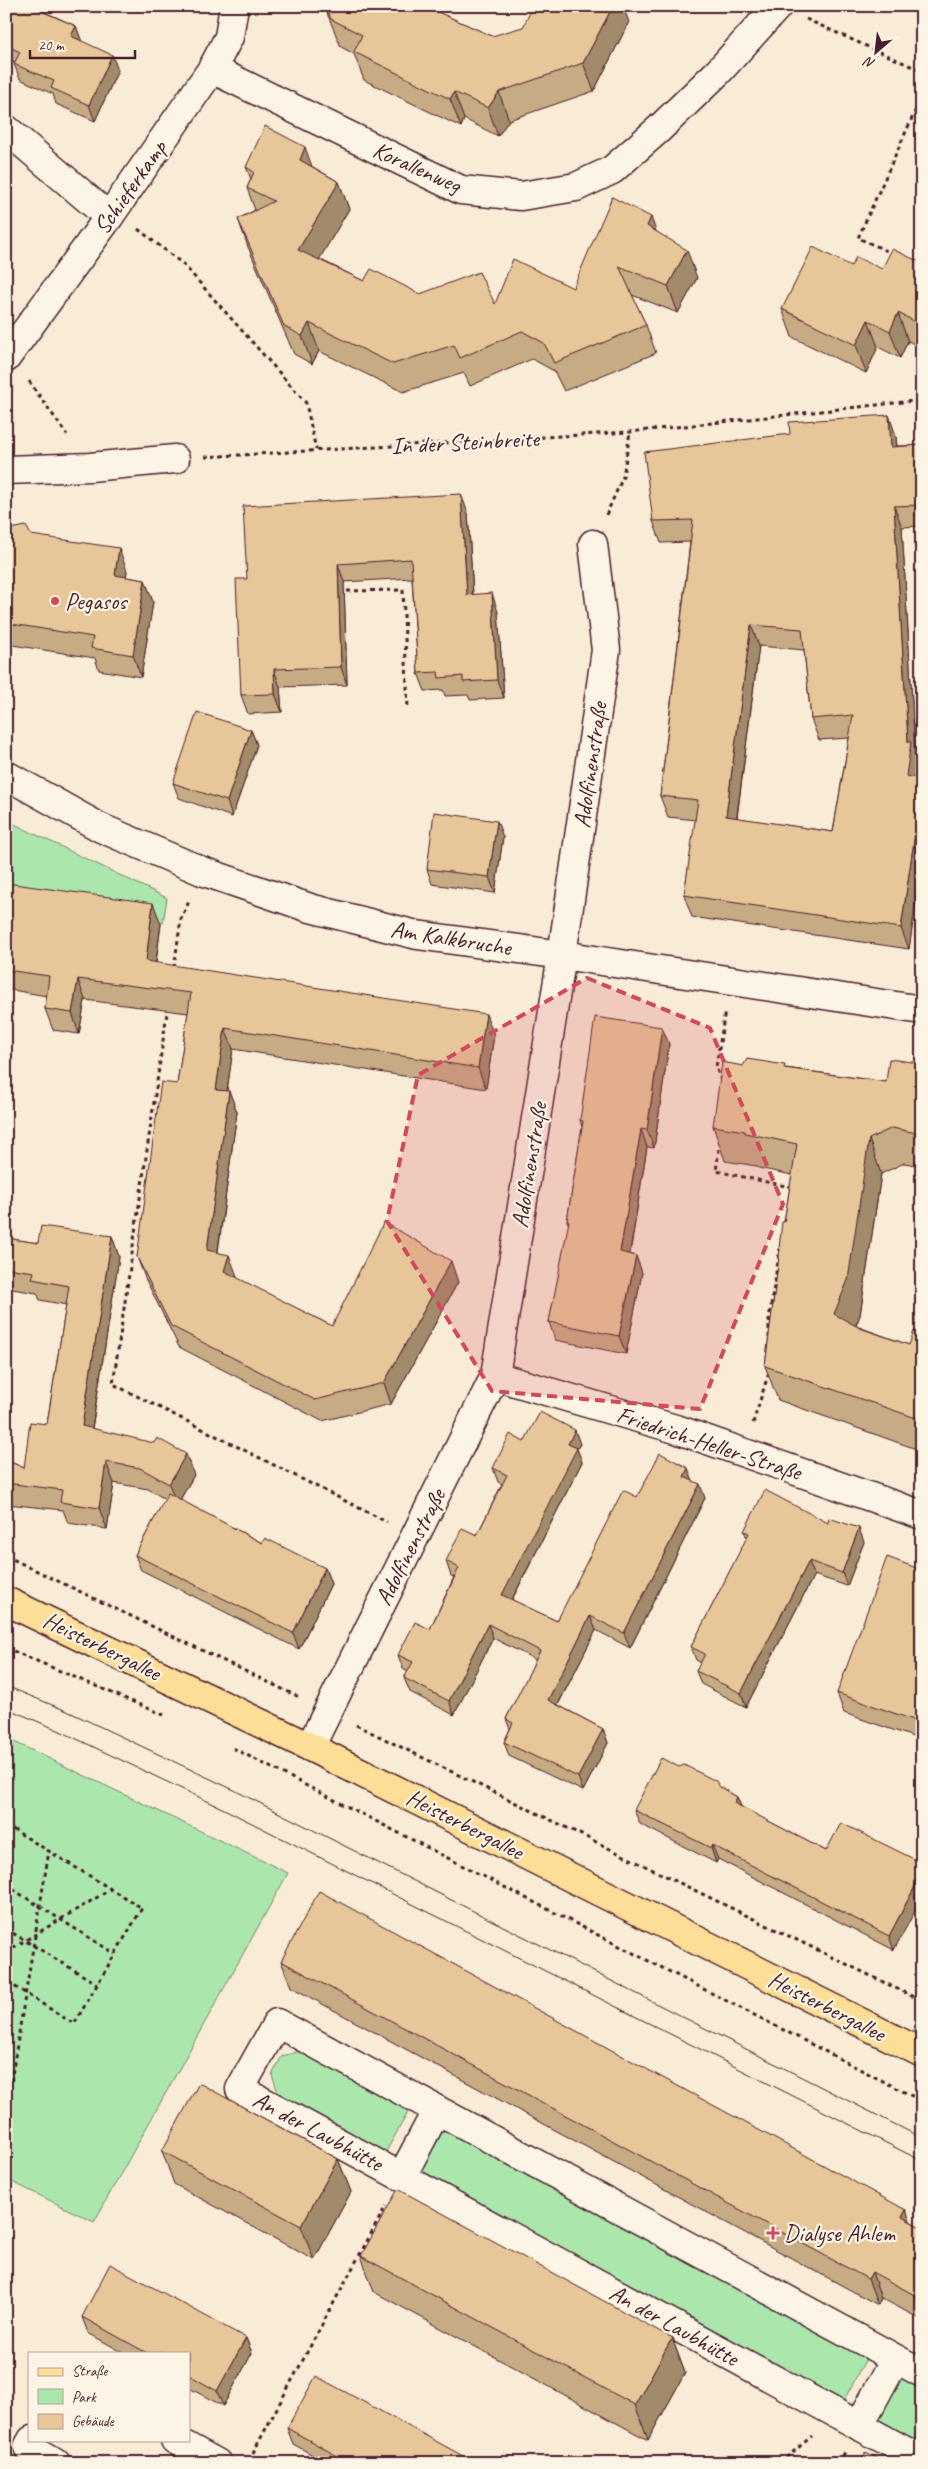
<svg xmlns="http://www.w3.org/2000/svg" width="928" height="2469" font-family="Caveat,sans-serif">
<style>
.green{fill:#abe7ad;stroke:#7a836c}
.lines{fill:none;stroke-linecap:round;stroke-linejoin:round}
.minor-casing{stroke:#4a1f2b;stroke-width:31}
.major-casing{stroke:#4a1f2b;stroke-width:31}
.path{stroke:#4a1f2b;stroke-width:3;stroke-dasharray:4 4;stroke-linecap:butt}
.minor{stroke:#fcf5e5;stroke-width:28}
.major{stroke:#fcde96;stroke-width:28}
.tram{stroke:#4a1f2b;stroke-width:1}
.wall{fill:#c7ab84;stroke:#4a1f2b;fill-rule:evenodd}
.shaded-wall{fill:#a28b6b;stroke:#4a1f2b}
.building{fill:#e7c799;stroke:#4a1f2b;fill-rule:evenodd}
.marked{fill:#d1495b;fill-opacity:0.2;stroke:#d1495b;stroke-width:4;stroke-dasharray:10 6;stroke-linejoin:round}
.poi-dot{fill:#d1495b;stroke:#fcf5e5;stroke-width:2}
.labels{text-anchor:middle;stroke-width:4.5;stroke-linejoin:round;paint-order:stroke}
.street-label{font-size:24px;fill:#4a1f2b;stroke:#fcf5e5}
.poi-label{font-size:24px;fill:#4a1f2b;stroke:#fcf5e5;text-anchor:start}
</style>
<rect width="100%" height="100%" fill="#f8ecd6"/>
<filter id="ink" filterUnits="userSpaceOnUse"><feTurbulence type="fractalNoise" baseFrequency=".02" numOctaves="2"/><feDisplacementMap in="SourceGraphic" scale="10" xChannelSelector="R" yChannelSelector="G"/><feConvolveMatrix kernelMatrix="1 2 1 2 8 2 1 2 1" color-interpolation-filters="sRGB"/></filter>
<g filter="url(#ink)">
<g class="green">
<polygon points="6,820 167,898 163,923 6,899 11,865 6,864"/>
<polygon points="6,1738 288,1873 94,2222 6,2179"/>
<polygon points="305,2050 411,2107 384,2155 280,2098 272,2075 282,2056"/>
<polygon points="444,2128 868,2355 842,2404 422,2174 420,2169 441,2129"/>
<polygon points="905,2376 922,2385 922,2447 879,2421 878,2416 901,2377"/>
</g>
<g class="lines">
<defs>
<g id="minor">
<polyline points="212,69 461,190 521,196 576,187 612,170 659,129 719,71 778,6"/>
<polyline points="6,129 109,217"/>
<polyline points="6,358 109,217 212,69 229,37 234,6"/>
<polyline points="6,470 90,467 175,459"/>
<polyline points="6,775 101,828 202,871 310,908 417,935 562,955 922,1010"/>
<polyline points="495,1376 679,1430 922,1515"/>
<polyline points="310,1747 495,1376 562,955 606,650 593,544"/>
<polyline points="402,2176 437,2110"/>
<polyline points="922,2373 277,2023 240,2089 922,2460"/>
<polyline points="859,2426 895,2359"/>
<polyline points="32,2440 28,2447 56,2463"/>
<polyline points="175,2440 217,2463"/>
</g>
<polyline id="major" points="6,1601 310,1747 922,2053"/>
</defs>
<use href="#minor" class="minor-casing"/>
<use href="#major" class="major-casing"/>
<g class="path">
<polyline points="806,19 922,71"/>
<polyline points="138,229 184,265 306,403 316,450"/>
<polyline points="894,254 858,238 922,96"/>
<polyline points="29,381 67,435"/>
<polyline points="205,457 630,432 922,400"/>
<polyline points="606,515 623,477 630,432"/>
<polyline points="6,523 11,532"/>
<polyline points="347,591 403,590 408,709"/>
<polyline points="174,968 181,919 190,899"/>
<polyline points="168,1006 113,1384 387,1522"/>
<polyline points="721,1081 716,1067 725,1011"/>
<polyline points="720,1141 716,1171 790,1187 790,1190"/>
<polyline points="769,1338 769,1318 780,1248"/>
<polyline points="753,1423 769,1372"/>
<polyline points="6,1556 299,1697"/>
<polyline points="6,1648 164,1715"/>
<polyline points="356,1725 922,2001"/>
<polyline points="233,1748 922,2101"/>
<polyline points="6,1825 142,1908 74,2024 6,1981"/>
<polyline points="6,1885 115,1954"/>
<polyline points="6,1929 97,1984"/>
<polyline points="6,1952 111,1889"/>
<polyline points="11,2081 49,1851"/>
<polyline points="249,2460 386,2206"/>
<polyline points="780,2463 812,2436"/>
<polyline points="839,2463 845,2452"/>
</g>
<use href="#minor" class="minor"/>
<use href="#major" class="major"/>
<g class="tram">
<polyline points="6,1686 67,1711 234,1790 922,2138"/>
<polyline points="6,1708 58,1730 224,1809 922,2161"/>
</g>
</g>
<g class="wall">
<polygon points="6,6 47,13 76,26 81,41 118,70 95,121 56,104 53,94 20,79 14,64 15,62 6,58"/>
<polygon points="324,6 424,6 492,36 629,22 594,91 509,120 498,136 464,119 461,127 364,80 354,54 341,47"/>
<polygon points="915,6 922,6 922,10"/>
<polygon points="246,167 313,167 339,182 349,209 319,259 364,281 420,294 495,304 573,288 656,231 697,278 678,313 632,295 646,325 656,353 564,391 554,371 532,359 470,386 464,373 403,392 319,351 312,364 294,354 248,247 238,219 255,210 247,188 251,179"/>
<polygon points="922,263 922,348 908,341 900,358 878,347 866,373 792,337 782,309 851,266 882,269"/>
<path d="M889,415L896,437L897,446L922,445V526L902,527L915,753L919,764L916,778L922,779V860L909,949L692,917L684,895L696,820L668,817L660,796L690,542L661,543L653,521L790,434ZM759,646L804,650L811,719L819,740L849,738L833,832L737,818Z"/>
<polygon points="468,513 473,594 498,612 504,698 470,700 468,695 445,696 443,690 425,691 418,673 412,578 344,582 347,685 280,687 282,712 248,714 241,695 247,579"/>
<polygon points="6,530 31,535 127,571 126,577 145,580 153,602 141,677 99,670 95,658 6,644"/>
<polygon points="251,730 257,745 232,817 179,798 173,783"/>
<polygon points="503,837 495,893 432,884 427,869"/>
<polygon points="6,883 161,924 156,963 494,1035 486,1089 233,1049 227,1091 229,1091 237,1112 218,1252 237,1276 236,1278 332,1326 458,1282 391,1404 322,1421 179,1347 145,1278 137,1257 177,1084 188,1013 85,1000 79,1034 53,1030 45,1009 47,996 6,989"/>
<polygon points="669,1044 654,1148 647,1147 630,1254 636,1256 642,1273 626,1354 555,1340 549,1322 569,1225 567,1221 582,1127 580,1120"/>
<polygon points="922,1060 922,1166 904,1163 881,1174 860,1315 856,1326 909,1345 922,1334 922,1451 778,1400 765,1366 780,1252 779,1249 784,1222 792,1175 758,1168 757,1166 725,1161 713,1126 786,1068 886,1082 920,1063"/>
<polygon points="112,1236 119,1257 92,1429 194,1475 180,1500 262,1543 325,1568 331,1584 299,1649 141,1570 135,1555 165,1499 148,1489 114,1483 107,1529 68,1523 63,1510 7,1504 6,1510 6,1460 24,1468 47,1424 66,1305 40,1300 37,1293 6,1288 6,1238 38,1243"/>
<polygon points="524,1442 580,1444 577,1449 582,1462 512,1600 557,1621 637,1497 693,1481 705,1498 630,1648 596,1630 558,1705 603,1729 608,1743 583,1791 509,1756 504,1742 510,1729 506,1719 536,1660 493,1638 454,1715 410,1692 404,1678 408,1672 403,1669 398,1655 430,1629 454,1577 451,1576 446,1561 477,1535 502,1484 498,1482 493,1468"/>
<polygon points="744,1531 864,1542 847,1586 814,1575 746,1707 701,1684 696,1671 701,1663 696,1660 691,1647 747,1538"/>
<polygon points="922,1570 922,1740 844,1713 837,1693"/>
<polygon points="720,1787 737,1797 741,1807 826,1851 922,1863 894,1950 718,1859 716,1863 640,1824 634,1810"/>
<polygon points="281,1961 906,2210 910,2221 922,2228 922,2320 881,2298 878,2305 291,1987"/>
<polygon points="162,2151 338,2159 351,2192 314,2260 174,2184"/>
<polygon points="361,2256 672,2338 685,2373 648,2440 374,2292"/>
<polygon points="82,2317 246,2338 252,2353 223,2406 189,2388 189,2353 124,2353 88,2333"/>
<polygon points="287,2428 476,2463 327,2463 293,2444"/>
</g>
<g class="shaded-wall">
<polygon points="40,6 45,6 48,17 39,10"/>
<polygon points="613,6 623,6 629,22 594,91 583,63"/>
<polygon points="76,26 82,42 71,36"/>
<polygon points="112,55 118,70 95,121 89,105"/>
<polygon points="454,92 464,119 461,127 450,99"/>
<polygon points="499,92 509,120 498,136 488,108"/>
<polygon points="305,147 315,175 300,160"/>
<polygon points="339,182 349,209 309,277 298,250"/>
<polygon points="651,217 661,245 647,226"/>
<polygon points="687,250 697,278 678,313 668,286"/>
<polygon points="898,313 908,341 900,358 890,331"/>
<polygon points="868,320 878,347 866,373 856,345"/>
<polygon points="309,323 319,351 312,364 302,336"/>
<polygon points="889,415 896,437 898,468 891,447"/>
<polygon points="461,494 468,513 474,613 467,595"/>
<polygon points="894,506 902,527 915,753 919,764 913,797 906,776 908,742"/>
<polygon points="119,548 127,571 123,598 115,575"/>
<polygon points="338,564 344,582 347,685 341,667"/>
<polygon points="145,580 153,602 141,677 133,655"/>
<polygon points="492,593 498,612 504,698 497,680"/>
<polygon points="751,625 759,646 734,838 726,816"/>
<polygon points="274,669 280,687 282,712 275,694"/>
<polygon points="251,730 257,745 232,817 227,801"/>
<polygon points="918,813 922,824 922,860 909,949 901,928"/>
<polygon points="497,821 503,837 495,893 489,877"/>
<polygon points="153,903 161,924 153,982 146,961"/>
<polygon points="78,979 85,1000 79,1034 72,1013"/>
<polygon points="486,1014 494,1035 486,1089 478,1068"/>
<polygon points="662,1027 669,1044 654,1148 647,1130"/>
<polygon points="225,1028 233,1049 224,1111 216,1090"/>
<polygon points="229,1091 237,1112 215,1271 207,1250"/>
<polygon points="641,1129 647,1147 627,1270 620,1252"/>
<polygon points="869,1139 881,1174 860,1315 846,1349 834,1314"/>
<polygon points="112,1236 119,1257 89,1447 82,1426"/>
<polygon points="229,1255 237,1276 231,1292 224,1271"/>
<polygon points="636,1256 642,1273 626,1354 619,1336"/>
<polygon points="451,1261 458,1282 391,1404 384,1383"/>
<polygon points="575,1430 580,1444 577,1449 582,1462 507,1609 502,1595 568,1444"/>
<polygon points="186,1454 194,1475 177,1505 169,1484"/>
<polygon points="106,1462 114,1483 107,1529 99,1508"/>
<polygon points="688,1468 693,1482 684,1477"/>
<polygon points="700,1484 705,1498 630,1648 624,1633"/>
<polygon points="859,1528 864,1542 847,1586 842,1573"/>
<polygon points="809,1561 814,1575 746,1707 741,1693"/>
<polygon points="325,1568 331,1584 299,1649 293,1633"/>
<polygon points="590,1616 596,1630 553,1714 548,1700"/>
<polygon points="488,1624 493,1638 454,1715 449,1701"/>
<polygon points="603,1729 608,1743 583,1791 578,1777"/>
<polygon points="737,1797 743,1811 734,1803"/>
<polygon points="712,1845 718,1859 716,1863 711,1848"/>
<polygon points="922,1873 922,1898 894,1950 889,1936"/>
<polygon points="338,2159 351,2192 314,2260 301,2226"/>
<polygon points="906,2210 915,2236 902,2217"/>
<polygon points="872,2272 881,2298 878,2305 868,2279"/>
<polygon points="246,2338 252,2353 223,2406 217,2391"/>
<polygon points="672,2338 685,2373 648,2440 635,2405"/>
</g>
<g class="building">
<polygon points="6,6 40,6 39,10 76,26 71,36 112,55 89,105 51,88 54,81 14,64 20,52 6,45"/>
<polygon points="325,6 424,6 492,36 523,27 533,6 613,6 583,63 499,92 488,108 454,92 450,99 354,52 362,35 331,19"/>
<polygon points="265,126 305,147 300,160 339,182 298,250 364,281 371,269 420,294 479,272 495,304 513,259 573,288 612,197 651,217 647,226 687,250 668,286 619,266 646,325 554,363 544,343 522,331 460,358 454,345 393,364 309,323 302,336 284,326 238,219 274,201 247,188 254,172 246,167"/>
<polygon points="813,247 851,266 856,257 882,269 892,249 922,263 922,325 898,313 890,331 868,320 856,345 782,309"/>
<path d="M889,415L891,447L922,445V505L894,506L908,742H911L906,776L922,779V813H918L901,928L684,895L698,800L660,796L693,520L653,521L644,452L790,434L789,422ZM751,625L802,629L811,719L853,715L833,832L726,816Z"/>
<polygon points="461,494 467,595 492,593 497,680 463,682 463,676 439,678 438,672 418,673 411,559 338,564 341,667 274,669 275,694 241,695 236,579 247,579 243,506"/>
<polygon points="26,526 31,535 119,548 115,575 145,580 133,655 91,648 93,637 6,623 6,530"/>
<polygon points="197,712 251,730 227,801 173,783"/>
<polygon points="434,812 497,821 489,877 427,869"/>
<polygon points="6,883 153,903 146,961 486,1014 478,1068 225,1028 216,1090 229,1091 207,1250 229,1255 224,1271 332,1326 384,1222 451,1261 384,1383 315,1400 171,1326 137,1257 161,1082 177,1084 191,993 78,979 72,1013 45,1009 49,976 6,970"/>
<polygon points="595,1017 662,1027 647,1130 641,1129 620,1252 636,1256 619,1336 549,1322 569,1221 567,1221 583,1121 580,1120"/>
<polygon points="747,1059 785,1065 784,1068 886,1082 889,1059 920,1063 921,1060 922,1060 922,1134 892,1128 869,1139 848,1280 834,1314 860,1328 909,1345 914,1331 922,1334 922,1420 765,1366 780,1249 779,1249 782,1222 784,1222 797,1144 745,1133 745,1131 713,1126 722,1062 743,1066"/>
<polygon points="41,1226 112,1236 82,1426 154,1443 157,1438 186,1454 169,1484 140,1468 106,1462 99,1508 60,1502 62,1490 6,1483 6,1460 24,1468 30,1422 47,1424 69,1286 32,1279 34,1272 6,1268 6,1238 38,1243"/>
<polygon points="540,1412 575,1430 568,1444 577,1448 502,1595 557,1621 623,1490 637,1497 660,1453 688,1468 684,1477 700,1484 624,1633 590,1616 548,1700 603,1729 578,1777 504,1742 513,1723 506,1719 540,1651 488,1624 449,1701 404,1678 413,1662 398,1655 415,1622 430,1629 459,1568 446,1561 462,1528 477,1535 507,1475 493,1468 510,1434 524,1442"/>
<polygon points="765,1490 828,1523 829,1518 859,1528 842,1573 809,1561 741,1693 696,1671 705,1654 691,1647 749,1533 744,1531"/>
<polygon points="168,1493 262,1543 265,1538 325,1568 293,1633 135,1555"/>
<polygon points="887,1557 922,1570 922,1723 837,1693"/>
<polygon points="661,1758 679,1767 684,1765 716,1781 720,1787 737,1797 734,1803 826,1851 841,1823 922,1863 922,1873 889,1936 712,1845 711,1848 634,1810"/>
<polygon points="319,1891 906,2210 902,2217 922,2228 922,2299 872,2272 868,2279 281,1961"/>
<polygon points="199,2083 338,2159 301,2226 162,2151"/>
<polygon points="398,2189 672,2338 635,2405 361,2256"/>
<polygon points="110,2264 246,2338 217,2391 189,2375 189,2353 147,2353 82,2317"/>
<polygon points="316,2376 476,2463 350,2463 287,2428"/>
<polygon points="866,2452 886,2463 860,2463"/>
</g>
</g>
<path class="marked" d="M587,978L710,1028L783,1204L700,1409L492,1391L387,1221L418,1075Z"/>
<g class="poi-dot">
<circle cx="55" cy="601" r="5"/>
<path d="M770.5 2225.5h5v5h5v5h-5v5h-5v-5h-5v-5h5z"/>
</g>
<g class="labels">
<g class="street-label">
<text transform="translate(417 167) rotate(24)" y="8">Korallenweg</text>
<text transform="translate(130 187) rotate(-55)" y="8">Schieferkamp</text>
<text transform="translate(465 442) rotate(-3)" y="8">In der Steinbreite</text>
<text transform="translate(590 765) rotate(-82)" y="8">Adolfinenstraße</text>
<text transform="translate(451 938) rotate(9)" y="8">Am Kalkbruche</text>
<text transform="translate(529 1165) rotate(-81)" y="8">Adolfinenstraße</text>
<text transform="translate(709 1443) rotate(18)" y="8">Friedrich-Heller-Straße</text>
<text transform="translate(410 1547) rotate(-63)" y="8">Adolfinenstraße</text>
<text transform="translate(102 1646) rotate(26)" y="8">Heisterbergallee</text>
<text transform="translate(465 1824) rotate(27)" y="8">Heisterbergallee</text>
<text transform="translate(827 2006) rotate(27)" y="8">Heisterbergallee</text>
<text transform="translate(318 2131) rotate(28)" y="8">An der Laubhütte</text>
<text transform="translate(674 2325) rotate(29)" y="8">An der Laubhütte</text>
</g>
<g class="poi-label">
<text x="65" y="609">Pegasos</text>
<text x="784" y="2241">Dialyse Ahlem</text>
</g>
</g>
<rect width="928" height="2469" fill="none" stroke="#fcf5e5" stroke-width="25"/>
<rect x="12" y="12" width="903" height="2444" fill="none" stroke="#4a1f2b" stroke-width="2" filter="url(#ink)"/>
<rect x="28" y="2352" width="162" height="90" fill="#fcf5e5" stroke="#b59f9b"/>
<rect x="38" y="2368" width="25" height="8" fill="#fcde96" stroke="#b59f9b"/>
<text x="72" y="2376" font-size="15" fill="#4a1f2b">Straße</text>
<rect x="38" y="2389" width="25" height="15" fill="#abe7ad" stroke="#b59f9b"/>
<text x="72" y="2402" font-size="15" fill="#4a1f2b">Park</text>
<rect x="38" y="2414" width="25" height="15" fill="#e7c799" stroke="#b59f9b"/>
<text x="72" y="2426" font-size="15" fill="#4a1f2b">Gebäude</text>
<g transform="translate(876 52) rotate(208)" stroke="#fcf5e5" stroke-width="4" paint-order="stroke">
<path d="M0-4L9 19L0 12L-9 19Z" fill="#4a1f2b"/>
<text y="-8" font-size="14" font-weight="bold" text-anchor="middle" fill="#4a1f2b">N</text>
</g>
<path d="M30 50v8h105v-8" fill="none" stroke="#4a1f2b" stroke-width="2.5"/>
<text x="38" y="50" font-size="15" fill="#4a1f2b" stroke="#fcf5e5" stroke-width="4" paint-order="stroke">20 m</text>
</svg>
